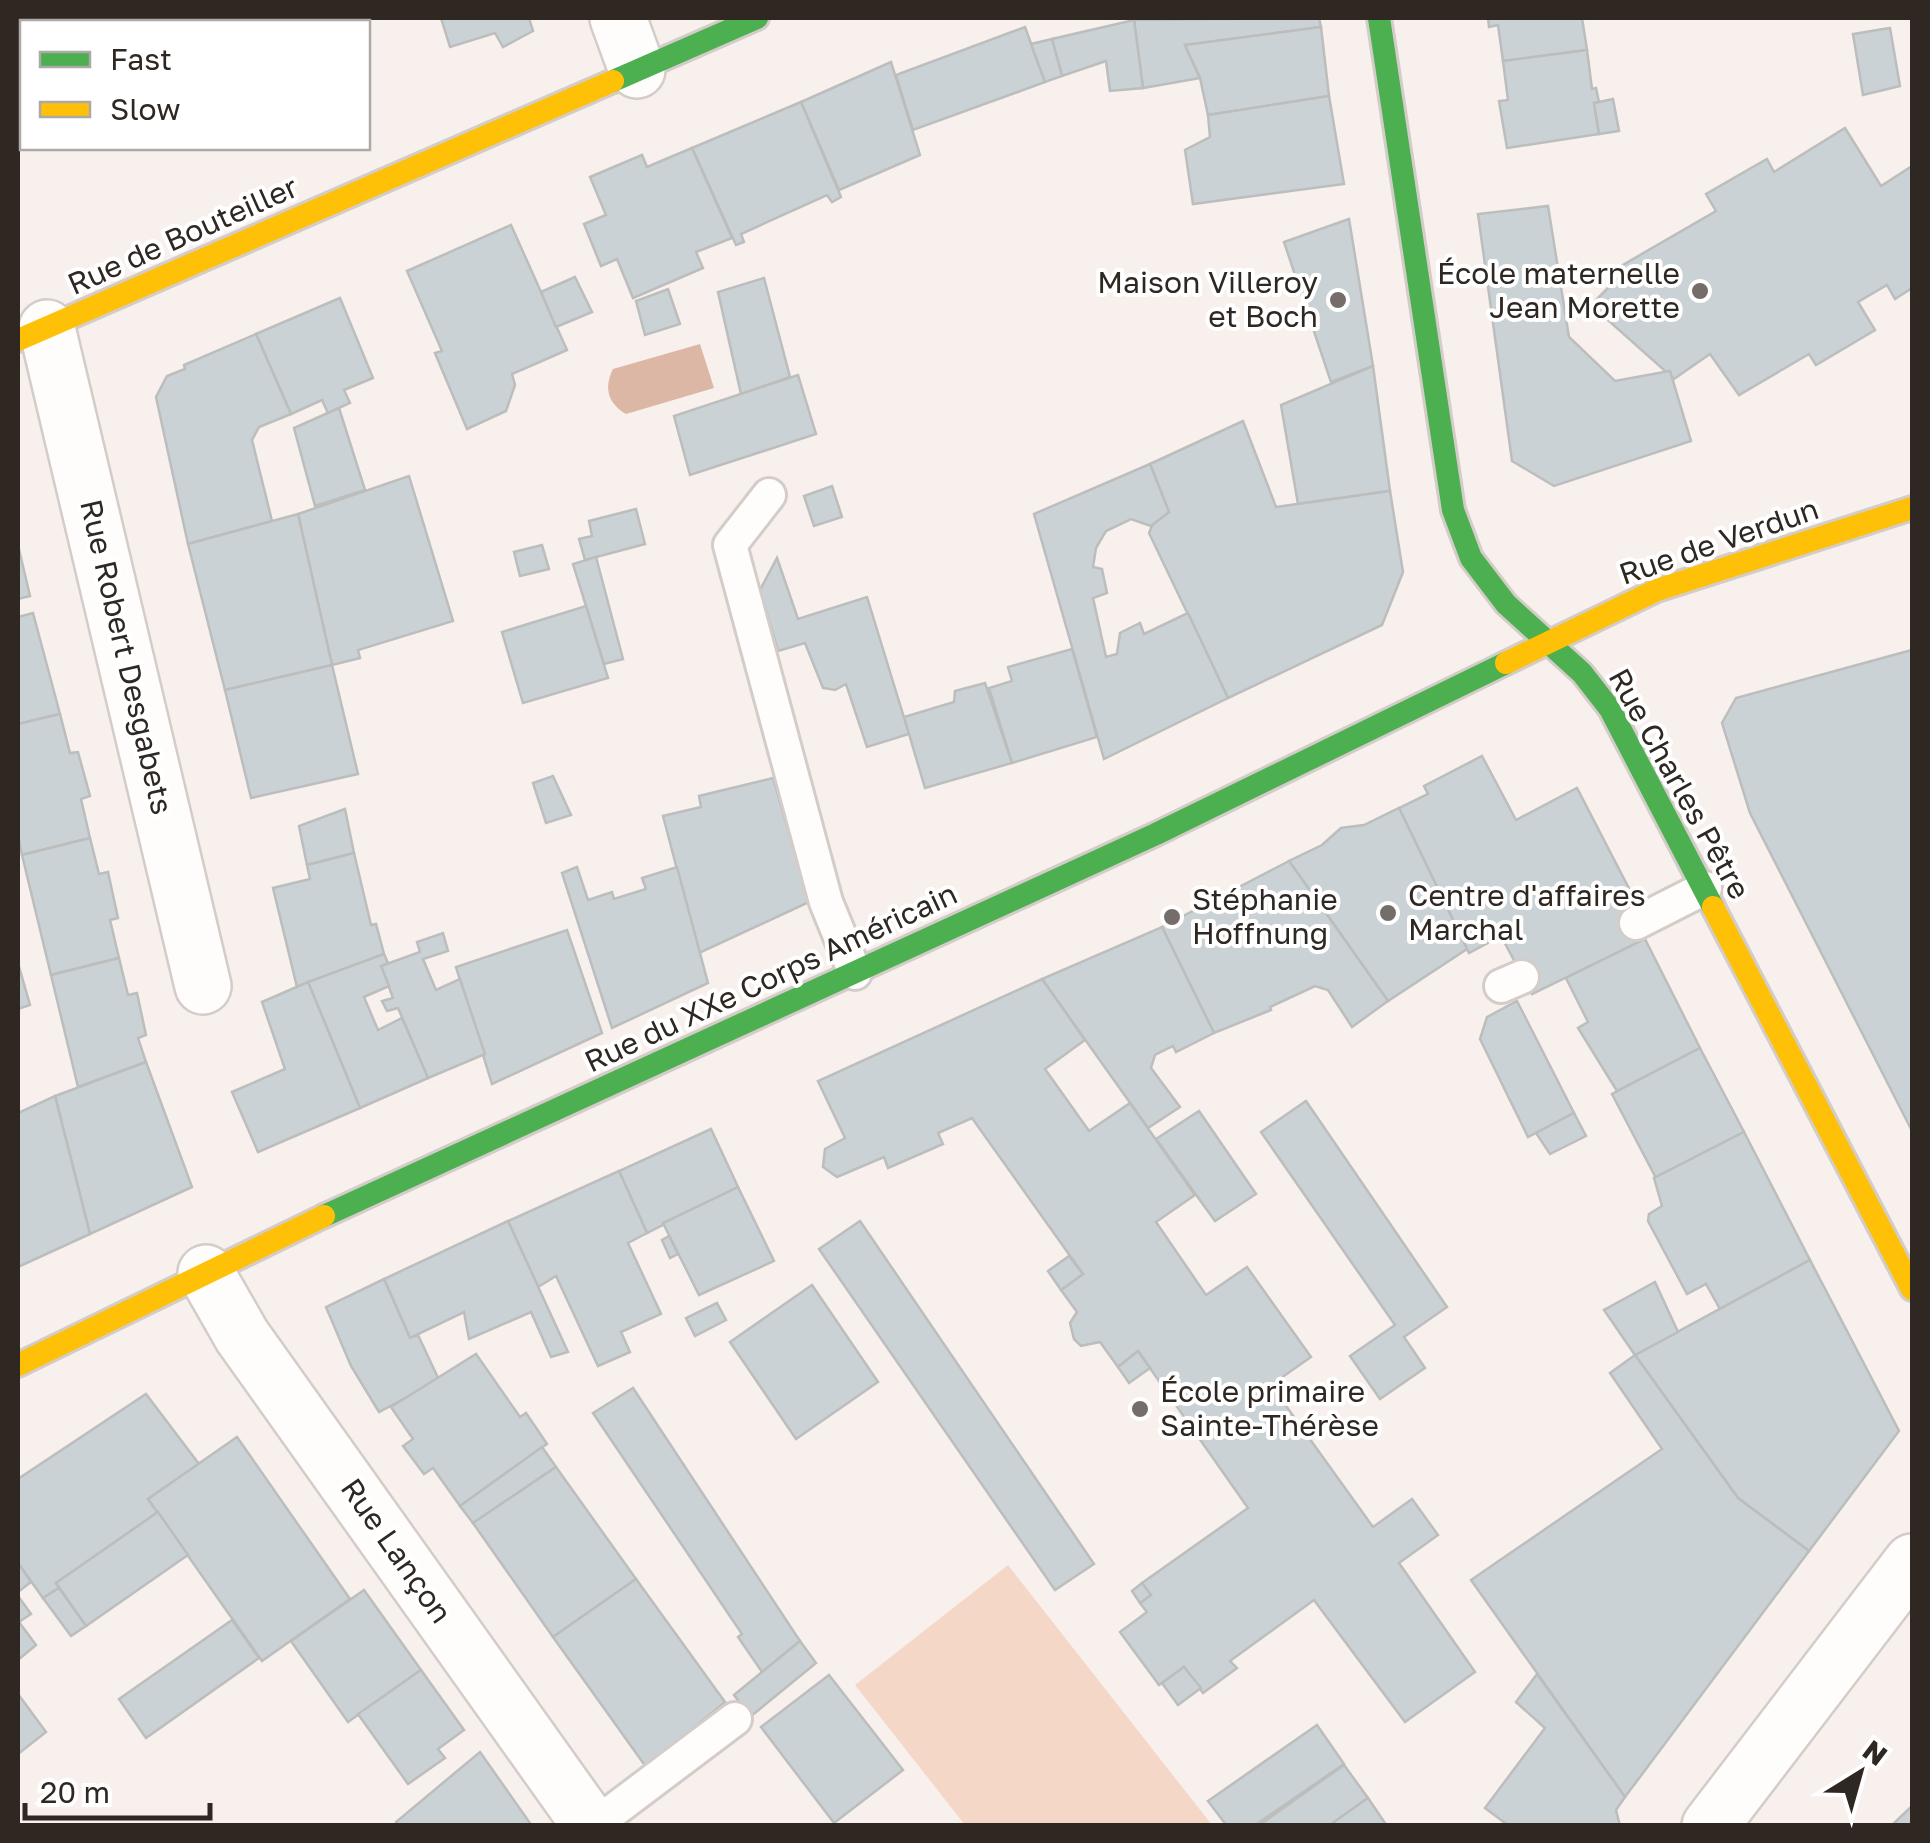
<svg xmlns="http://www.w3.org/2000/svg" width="1930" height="1843" font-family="'Golos Text',sans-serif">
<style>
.green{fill:#f5d7c8}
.water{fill:#dcb7a5}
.building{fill:#cbd2d5;stroke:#bcbdbd;stroke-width:2.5}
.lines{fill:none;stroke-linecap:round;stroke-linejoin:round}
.lane-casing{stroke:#d4ccc9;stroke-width:38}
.street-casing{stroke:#d4ccc9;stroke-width:60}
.fast-casing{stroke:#d4ccc9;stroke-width:28}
.slow-casing{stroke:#d4ccc9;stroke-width:28}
.lane{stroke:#fefdfc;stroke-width:32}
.street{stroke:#fefdfc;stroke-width:55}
.fast{stroke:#4caf50;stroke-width:22}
.slow{stroke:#ffc107;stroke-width:22}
.poi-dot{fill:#756d69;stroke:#fff;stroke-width:4}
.labels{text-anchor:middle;stroke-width:8;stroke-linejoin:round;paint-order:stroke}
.street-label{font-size:30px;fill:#2f2722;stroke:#fff}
.poi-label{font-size:30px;fill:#2f2722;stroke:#fff;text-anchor:start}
</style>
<rect width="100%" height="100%" fill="#f8f0ec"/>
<polygon class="green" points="1008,1565 1212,1825 965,1825 855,1685"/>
<path class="water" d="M700,344L714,388L626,414C607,403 604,387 613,369Z"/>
<g class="building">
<polygon points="42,18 230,18 232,22 42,22"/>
<polygon points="441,18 529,18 533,31 503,47 495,33 450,47"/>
<polygon points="1319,18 1321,27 1185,45 1200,78 1143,88 1134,20"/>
<polygon points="1488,18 1582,18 1587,50 1503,61 1498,25 1489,27"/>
<polygon points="1134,20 1143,88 1110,91 1106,61 1062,76 1052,39"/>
<polygon points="22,25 22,141 18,143 18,27"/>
<polygon points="1025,27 1045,82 913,130 896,75"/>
<polygon points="1321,27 1329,96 1208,115 1200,78 1185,45"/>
<polygon points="1890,28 1900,86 1863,95 1853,34"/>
<polygon points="1052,39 1062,76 1045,82 1031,44"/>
<polygon points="1587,50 1592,89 1596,88 1599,102 1594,103 1599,134 1507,148 1499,101 1508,100 1503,61"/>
<polygon points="891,62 920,155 839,190 801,102"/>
<polygon points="1329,96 1344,184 1193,204 1185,150 1210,137 1208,115"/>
<polygon points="1613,99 1619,131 1599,134 1594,103"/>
<polygon points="801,102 841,197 832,202 827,195 741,234 744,242 736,245 692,148"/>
<polygon points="1845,128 1881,186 1912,166 1912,288 1895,299 1887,285 1858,302 1875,330 1816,365 1809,354 1739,395 1710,354 1674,379 1591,305 1619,277 1621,266 1716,211 1706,194 1767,159 1774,172"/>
<polygon points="692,148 732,238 696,252 703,268 633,298 617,259 601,266 584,224 606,215 590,177 642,155 647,167"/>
<polygon points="1548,206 1569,337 1615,381 1670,371 1691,441 1554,486 1512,461 1478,214"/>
<polygon points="1349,219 1373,366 1331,382 1284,242"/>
<polygon points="511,225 567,350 512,374 515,385 506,411 467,429 435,353 442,351 407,271"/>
<polygon points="575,277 592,312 556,327 541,292"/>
<polygon points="764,278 790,377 741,394 718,292"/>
<polygon points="668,289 680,324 645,335 636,301"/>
<polygon points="340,298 373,378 344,390 350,403 328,413 322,400 291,414 256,334"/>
<polygon points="256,334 291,414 259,427 252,440 272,521 188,544 156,397 167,376 185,369 184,365"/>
<polygon points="1373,366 1390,491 1298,504 1281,405"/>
<polygon points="798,375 816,434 690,475 674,416"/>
<polygon points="339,408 365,490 315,506 294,428"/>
<polygon points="1243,421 1276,507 1390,491 1403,572 1382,625 1228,698 1149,533 1154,521 1169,512 1150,464"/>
<polygon points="1150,464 1169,512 1151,526 1131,519 1106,531 1096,548 1093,567 1102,569 1107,593 1093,598 1106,657 1117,654 1120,633 1140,623 1144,634 1188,613 1228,698 1104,759 1034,514"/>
<polygon points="409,476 453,621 358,650 360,658 332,665 298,514"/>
<polygon points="832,486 842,517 814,526 804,496"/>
<polygon points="636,509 645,544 585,560 579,539 592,536 589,521"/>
<polygon points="298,514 332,665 225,690 188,544"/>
<polygon points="18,545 30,596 18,599"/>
<polygon points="542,545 549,569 520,576 514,552"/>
<polygon points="596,557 623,659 604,664 573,564"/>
<polygon points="777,558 798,619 867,597 909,734 867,747 846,684 835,690 823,688 805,643 778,651 760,590"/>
<polygon points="586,606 608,678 523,703 502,632"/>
<polygon points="33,613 60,714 18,724 18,617"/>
<polygon points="1072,649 1097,737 1012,763 989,688 1012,681 1008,667"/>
<polygon points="1912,650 1912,1131 1750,813 1722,723 1736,698"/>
<polygon points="332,665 358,774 251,798 225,690"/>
<polygon points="985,683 1012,763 925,788 904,717 954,702 955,691"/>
<polygon points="60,714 70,753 78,752 90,796 81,799 90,838 22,855 18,835 18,724"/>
<polygon points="1482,756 1516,820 1577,788 1636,902 1628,906 1645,939 1532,994 1501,936 1469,953 1399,808 1428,794 1424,786"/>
<polygon points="553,776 571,815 546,823 533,783"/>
<polygon points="773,778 809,902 699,953 663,816 701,807 699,796"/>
<polygon points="1399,808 1467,949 1388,1001 1289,861 1322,845 1341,828 1364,825"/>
<polygon points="345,809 354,853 307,865 299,826"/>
<polygon points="90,838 99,874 108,872 118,918 110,920 119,958 51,975 22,855"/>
<polygon points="354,853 371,925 376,924 384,954 297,987 273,888 310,879 307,865"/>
<polygon points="1289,861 1388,1001 1352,1027 1328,990 1315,986 1270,1007 1271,1010 1214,1033 1162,927"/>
<polygon points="577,867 588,900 612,892 614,899 646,889 642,878 677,867 708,983 612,1028 562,873"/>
<polygon points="1162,927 1214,1033 1176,1052 1173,1046 1155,1055 1151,1068 1180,1107 1148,1128 1042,979"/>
<polygon points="567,930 602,1033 492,1084 456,967"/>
<polygon points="443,933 448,951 423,959 436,990 460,979 485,1054 428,1078 398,1008 387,1011 382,1001 393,998 381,966 420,952 417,942"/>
<polygon points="1645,939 1700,1048 1617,1091 1578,1028 1588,1022 1566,978"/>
<polygon points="384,954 388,963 381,966 389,986 364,997 378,1030 402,1018 428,1078 360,1108 308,982"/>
<polygon points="119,958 128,995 137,993 146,1035 138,1038 146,1062 78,1087 51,975"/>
<polygon points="18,963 30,1005 18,1009"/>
<polygon points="1042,979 1085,1040 1045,1069 1089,1131 1130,1103 1195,1195 1156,1222 1206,1295 1247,1267 1311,1357 1271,1385 1373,1527 1412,1499 1438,1535 1399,1563 1475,1672 1405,1722 1314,1600 1230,1661 1237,1668 1203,1693 1184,1667 1159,1685 1120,1632 1147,1612 1140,1603 1151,1595 1142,1583 1248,1508 1138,1351 1118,1367 1100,1342 1081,1346 1074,1339 1070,1323 1077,1312 1061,1290 1083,1274 972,1118 938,1133 943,1144 888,1168 884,1157 837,1177 823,1167 825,1149 845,1138 818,1081"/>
<polygon points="308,982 360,1108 258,1152 232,1092 285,1069 262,1002"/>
<polygon points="1517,1001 1574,1113 1528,1137 1480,1039 1487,1017"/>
<polygon points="1700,1048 1744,1132 1656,1178 1612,1094"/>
<polygon points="146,1062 192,1187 90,1234 55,1096"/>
<polygon points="55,1096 90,1234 18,1267 18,1113"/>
<polygon points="1306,1101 1447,1307 1404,1337 1425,1368 1380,1399 1350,1356 1395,1325 1261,1132"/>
<polygon points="1199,1111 1256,1194 1215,1221 1156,1139"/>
<polygon points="1574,1113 1586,1136 1550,1154 1536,1133"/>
<polygon points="711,1129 738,1187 647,1233 619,1171"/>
<polygon points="1744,1132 1810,1260 1720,1309 1706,1284 1687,1294 1648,1221 1649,1214 1662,1206 1654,1178"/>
<polygon points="619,1171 647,1233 628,1243 661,1314 621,1332 630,1352 598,1366 556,1276 538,1287 508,1221"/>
<polygon points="738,1187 774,1261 699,1295 663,1223"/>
<polygon points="508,1221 568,1352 551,1357 531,1312 469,1339 464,1312 410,1338 384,1279"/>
<polygon points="860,1221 1094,1564 1055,1590 819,1249"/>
<polygon points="669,1236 678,1254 670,1258 662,1240"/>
<polygon points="1069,1256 1083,1274 1061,1290 1048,1271"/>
<polygon points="1810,1260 1899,1431 1809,1551 1738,1498 1635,1355"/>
<polygon points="384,1279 410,1338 418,1335 439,1380 379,1412 351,1366 326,1307"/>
<polygon points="1655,1282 1678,1332 1635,1355 1604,1310"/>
<polygon points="812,1285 878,1382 796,1439 730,1342"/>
<polygon points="717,1303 726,1320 695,1336 686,1318"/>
<polygon points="1138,1351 1150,1368 1129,1383 1118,1367"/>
<polygon points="476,1354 520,1417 526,1413 547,1444 460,1506 433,1468 424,1474 403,1446 413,1439 391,1407"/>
<polygon points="1635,1355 1738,1498 1809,1551 1625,1797 1471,1580 1662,1449 1610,1373"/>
<polygon points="633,1388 800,1641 762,1672 738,1637 742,1634 593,1413"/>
<polygon points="146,1394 199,1464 148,1499 158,1512 56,1583 59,1588 43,1598 18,1563 18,1479"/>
<polygon points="237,1437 350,1599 262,1661 148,1499"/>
<polygon points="542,1447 556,1467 473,1523 460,1506"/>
<polygon points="556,1467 636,1579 553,1637 473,1523"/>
<polygon points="158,1512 188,1555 86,1626 56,1583"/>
<polygon points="18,1563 31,1582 18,1592"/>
<polygon points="636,1579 725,1702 646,1767 553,1637"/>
<polygon points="1142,1583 1151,1595 1140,1603 1132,1591"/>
<polygon points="59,1588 86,1626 71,1636 43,1598"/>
<polygon points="364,1590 421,1670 348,1722 291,1641"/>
<polygon points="18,1596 31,1614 19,1622 36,1645 18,1660"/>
<polygon points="232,1620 259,1658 146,1738 119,1699"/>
<polygon points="800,1641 816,1663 750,1717 734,1695"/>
<polygon points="1184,1667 1201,1688 1178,1705 1162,1683"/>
<polygon points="421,1670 464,1730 438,1749 445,1758 408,1784 358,1714"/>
<polygon points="1537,1674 1625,1797 1616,1810 1620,1826 1509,1826 1485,1808 1545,1728 1516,1702"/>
<polygon points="829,1675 903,1770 834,1823 761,1727"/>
<polygon points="18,1694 46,1732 18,1754"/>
<polygon points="1317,1725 1344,1764 1254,1826 1227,1826 1208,1801"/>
<polygon points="480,1752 532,1826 398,1826 396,1822"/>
<polygon points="1344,1765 1368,1798 1329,1826 1258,1826"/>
<polygon points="1368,1798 1387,1826 1336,1826 1334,1822"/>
<polygon points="1912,1806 1912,1826 1891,1826"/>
</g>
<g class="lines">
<defs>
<g id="lane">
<polyline points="769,495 730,545 826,902 855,973"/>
<polyline points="1636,923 1705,888"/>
<polyline points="1501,986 1522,977"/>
<polyline points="593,1826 735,1719"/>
</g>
<g id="street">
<polyline points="618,18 637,70"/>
<polyline points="47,328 203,986"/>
<polyline points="206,1273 242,1336 591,1826"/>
<polyline points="1710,1826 1912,1562"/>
</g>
<g id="fast">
<polyline points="1379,18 1453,510 1471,558 1506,604 1582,673 1610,709 1713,907"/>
<polyline points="613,81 757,18"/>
<polyline points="324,1216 1156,834 1506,663"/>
</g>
<g id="slow">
<polyline points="18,340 613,81"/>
<polyline points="1506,663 1657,590 1912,508"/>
<polyline points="1713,907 1912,1289"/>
<polyline points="18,1365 324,1216"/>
</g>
</defs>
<use href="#lane" class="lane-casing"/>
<use href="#street" class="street-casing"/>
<use href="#fast" class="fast-casing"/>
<use href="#slow" class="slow-casing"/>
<use href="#lane" class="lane"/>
<use href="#street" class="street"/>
<use href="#fast" class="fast"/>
<use href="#slow" class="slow"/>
</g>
<g class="poi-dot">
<circle cx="1700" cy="291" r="10"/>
<circle cx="1338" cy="300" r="10"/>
<circle cx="1388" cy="913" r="10"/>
<circle cx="1172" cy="917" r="10"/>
<circle cx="1140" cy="1409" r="10"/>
</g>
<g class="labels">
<g class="street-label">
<text transform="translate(183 236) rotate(-24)" y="10">Rue de Bouteiller</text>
<text transform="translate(1719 542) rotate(-19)" y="10">Rue de Verdun</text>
<text transform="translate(126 657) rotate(77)" y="10">Rue Robert Desgabets</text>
<text transform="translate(1679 784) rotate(61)" y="10">Rue Charles Pêtre</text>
<text transform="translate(771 978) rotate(-25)" y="10">Rue du XXe Corps Américain</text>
<text transform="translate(396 1551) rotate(55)" y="10">Rue Lançon</text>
</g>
<g class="poi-label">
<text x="1680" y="284" text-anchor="end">École maternelle<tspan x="1680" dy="34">Jean Morette</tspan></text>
<text x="1318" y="293" text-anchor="end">Maison Villeroy<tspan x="1318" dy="34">et Boch</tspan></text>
<text x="1408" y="906">Centre d'affaires<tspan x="1408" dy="34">Marchal</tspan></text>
<text x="1192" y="910">Stéphanie<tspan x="1192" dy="34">Hoffnung</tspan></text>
<text x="1160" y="1402">École primaire<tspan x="1160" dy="34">Sainte-Thérèse</tspan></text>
</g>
</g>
<rect width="1930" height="1843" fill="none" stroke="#2f2722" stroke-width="40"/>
<rect x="20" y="20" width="350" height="130" fill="#ffffff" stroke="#aca9a7" stroke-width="2.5"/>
<rect x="40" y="52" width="50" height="15" fill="#4caf50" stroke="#aca9a7" stroke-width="2.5"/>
<text x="110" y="70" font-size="30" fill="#2f2722">Fast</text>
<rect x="40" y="102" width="50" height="15" fill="#ffc107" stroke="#aca9a7" stroke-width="2.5"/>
<text x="110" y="120" font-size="30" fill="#2f2722">Slow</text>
<g transform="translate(1860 1773) rotate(37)" stroke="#ffffff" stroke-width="8" paint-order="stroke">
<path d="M0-8L18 38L0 25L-18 38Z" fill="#2f2722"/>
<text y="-15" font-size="28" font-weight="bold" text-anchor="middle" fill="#2f2722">N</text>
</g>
<path d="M25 1803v15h185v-15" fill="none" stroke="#2f2722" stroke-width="5"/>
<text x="40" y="1803" font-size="30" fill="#2f2722" stroke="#ffffff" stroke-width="8" paint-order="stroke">20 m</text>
</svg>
